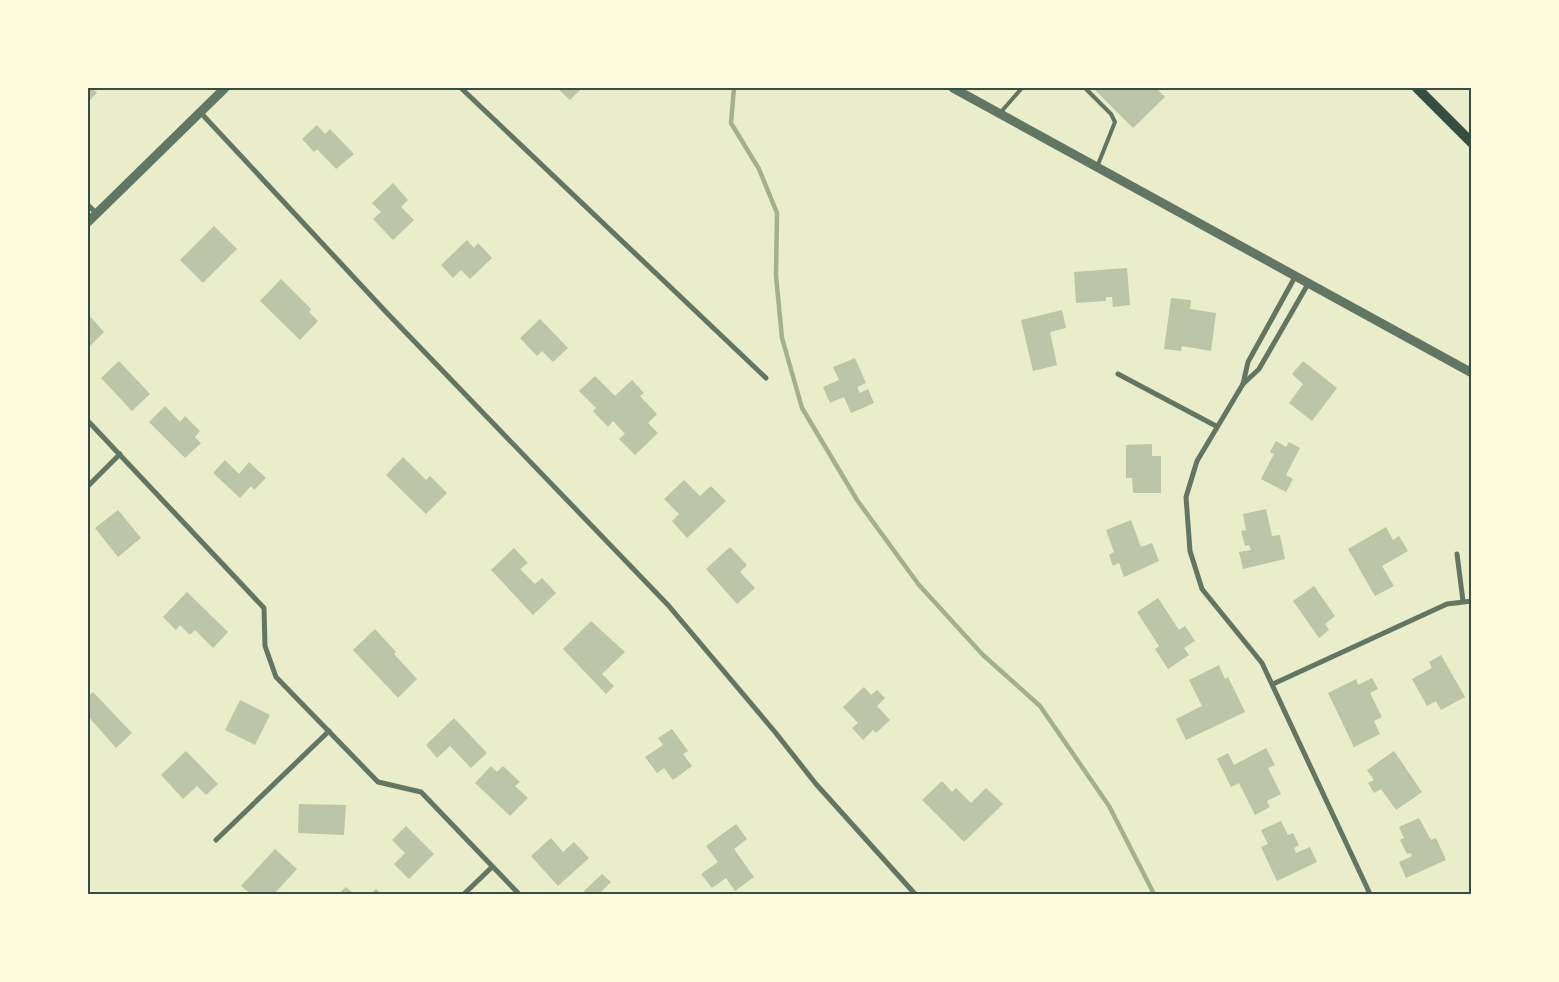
<svg xmlns="http://www.w3.org/2000/svg" width="1559" height="982" font-family="Ubuntu,sans-serif">
<style>
.lines{fill:none;stroke-linecap:round;stroke-linejoin:round}
.stream{stroke:#a3b18a;stroke-width:4.5}
.building{fill:#bcc5a7}
.service{stroke:#617663;stroke-width:4}
.minor{stroke:#617663;stroke-width:5}
.tertiary{stroke:#617663;stroke-width:9}
.secondary{stroke:#344e41;stroke-width:10}
.neatline{fill:none;stroke:#344e41;stroke-width:2}
</style>
<rect width="100%" height="100%" fill="#e9edc9"/>
<g class="lines">
<polyline class="stream" points="734,88 731,123 759,169 777,213 776,276 782,338 802,408 857,500 919,585 983,655 1040,706 1109,806 1154,894"/>
</g>
<g class="building">
<polygon points="88,88 92,88 97,93 88,102"/>
<polygon points="557,88 582,88 570,100"/>
<polygon points="1093,88 1156,88 1165,97 1133,128"/>
<polygon points="317,125 325,134 330,129 354,154 336,169 317,149 314,152 302,139"/>
<polygon points="393,183 408,200 401,207 414,220 393,240 373,219 381,212 372,203"/>
<polygon points="214,226 237,249 203,283 180,260"/>
<polygon points="467,240 474,248 478,243 492,258 470,279 461,270 453,278 441,265"/>
<polygon points="1127,268 1130,305 1113,307 1112,297 1106,297 1106,301 1076,303 1074,272"/>
<polygon points="281,279 311,309 309,312 318,321 300,340 260,301"/>
<polygon points="1171,298 1191,300 1190,309 1216,313 1211,351 1182,346 1181,351 1164,349"/>
<polygon points="1062,310 1066,328 1050,332 1057,365 1033,371 1021,320"/>
<polygon points="88,314 104,332 88,348"/>
<polygon points="540,319 568,348 553,362 542,351 537,356 520,338"/>
<polygon points="855,358 866,383 857,387 860,393 868,389 874,403 851,413 844,397 830,403 823,387 839,380 833,367"/>
<polygon points="119,361 150,394 132,411 101,378"/>
<polygon points="1303,361 1337,388 1312,421 1289,403 1303,384 1292,374"/>
<polygon points="595,376 615,396 632,380 644,393 640,396 657,414 648,423 658,433 635,455 619,439 625,434 613,421 608,427 593,411 596,408 579,391"/>
<polygon points="165,406 180,422 185,416 200,431 195,437 201,443 185,458 149,422"/>
<polygon points="1276,441 1286,447 1289,442 1300,448 1286,475 1293,479 1286,492 1261,479 1274,454 1270,452"/>
<polygon points="1152,444 1152,456 1161,456 1161,493 1133,493 1132,478 1126,478 1126,445"/>
<polygon points="403,457 426,480 430,476 447,493 426,514 386,475"/>
<polygon points="225,460 239,474 249,462 266,478 254,490 251,486 240,498 213,473"/>
<polygon points="684,480 700,496 711,486 726,501 687,538 672,521 679,514 664,499"/>
<polygon points="1266,509 1272,536 1280,535 1285,559 1243,569 1239,552 1251,550 1249,545 1245,546 1241,531 1246,530 1243,514"/>
<polygon points="118,510 141,538 118,557 95,528"/>
<polygon points="1131,520 1141,547 1152,543 1159,561 1124,577 1119,563 1113,566 1109,555 1114,552 1106,530"/>
<polygon points="1386,527 1393,540 1399,536 1408,551 1382,566 1394,586 1375,596 1348,549"/>
<polygon points="730,547 747,565 740,572 755,588 737,604 706,569"/>
<polygon points="514,548 528,563 520,569 535,584 542,578 556,593 533,615 491,570"/>
<polygon points="1314,586 1335,616 1325,624 1329,630 1319,638 1293,601"/>
<polygon points="187,592 228,632 213,648 195,630 190,635 180,625 176,630 163,617"/>
<polygon points="1158,598 1179,630 1185,626 1195,641 1184,648 1189,655 1168,669 1155,649 1159,646 1137,612"/>
<polygon points="591,621 625,652 602,674 614,686 606,694 563,649"/>
<polygon points="375,629 396,652 394,654 417,679 398,698 353,650"/>
<polygon points="1441,655 1465,697 1441,710 1436,701 1427,706 1412,679 1432,668 1429,662"/>
<polygon points="1219,665 1225,679 1228,677 1245,712 1186,740 1176,719 1202,706 1189,680"/>
<polygon points="1372,678 1378,689 1370,693 1382,717 1374,721 1380,734 1354,747 1328,693 1356,679 1358,685"/>
<polygon points="864,687 871,695 877,690 885,698 877,706 890,720 876,733 873,730 863,740 852,728 858,723 843,707"/>
<polygon points="93,692 132,733 116,748 88,716 88,697"/>
<polygon points="240,700 270,715 255,745 225,730"/>
<polygon points="454,718 487,753 471,768 450,746 437,758 426,745"/>
<polygon points="672,729 688,751 683,754 692,766 673,780 664,768 657,773 645,757 663,745 658,738"/>
<polygon points="1266,748 1275,765 1268,768 1281,794 1267,801 1270,807 1255,815 1239,783 1231,787 1217,759 1228,753 1234,765"/>
<polygon points="186,751 218,784 206,795 197,786 183,799 161,775"/>
<polygon points="1394,751 1422,792 1396,810 1381,789 1374,793 1368,783 1374,780 1367,770"/>
<polygon points="491,766 497,772 503,766 520,782 515,786 528,798 510,816 475,783"/>
<polygon points="942,781 952,792 956,788 971,803 986,788 1003,804 964,842 922,800"/>
<polygon points="299,804 346,805 344,835 298,833"/>
<polygon points="1419,818 1431,840 1436,838 1446,860 1406,878 1399,862 1412,856 1411,853 1407,854 1400,840 1404,838 1399,827"/>
<polygon points="1281,821 1288,835 1293,833 1299,845 1294,848 1296,853 1310,847 1317,862 1277,881 1261,847 1268,844 1261,830"/>
<polygon points="736,824 747,839 734,849 754,877 735,891 726,878 712,888 701,874 718,862 706,846"/>
<polygon points="406,826 434,854 409,879 394,864 405,853 392,840"/>
<polygon points="551,838 563,852 574,842 589,858 558,886 531,856"/>
<polygon points="275,849 297,869 274,894 251,894 241,886"/>
<polygon points="602,874 611,882 599,894 581,894"/>
<polygon points="346,887 354,894 338,894"/>
<polygon points="376,889 382,894 370,894"/>
</g>
<g class="lines">
<g class="service">
<polyline points="1085,88 1111,114 1115,122 1097,167"/>
<polyline points="1000,113 1022,88"/>
</g>
<g class="minor">
<polyline points="461,88 766,378"/>
<polyline points="200,112 387,313 668,605 775,732 816,784 915,894"/>
<polyline points="88,205 96,213"/>
<polyline points="1308,284 1259,369 1243,384 1197,461 1186,497 1190,551 1202,589 1262,663 1370,894"/>
<polyline points="1118,374 1216,426"/>
<polyline points="1243,384 1248,362 1295,277"/>
<polyline points="88,421 264,608 265,646 276,677 378,782 421,792 519,894"/>
<polyline points="88,486 120,454"/>
<polyline points="1457,554 1463,601"/>
<polyline points="1273,684 1447,604 1472,601"/>
<polyline points="216,840 329,731"/>
<polyline points="464,894 492,867"/>
</g>
<g class="tertiary">
<polyline points="953,88 1472,373"/>
<polyline points="88,222 225,88"/>
</g>
<polyline class="secondary" points="1417,88 1472,143"/>
</g>
<rect width="1559" height="982" fill="none" stroke="#fefae0" stroke-width="178"/>
<rect x="89" y="89" width="1381" height="804" class="neatline"/>
</svg>
